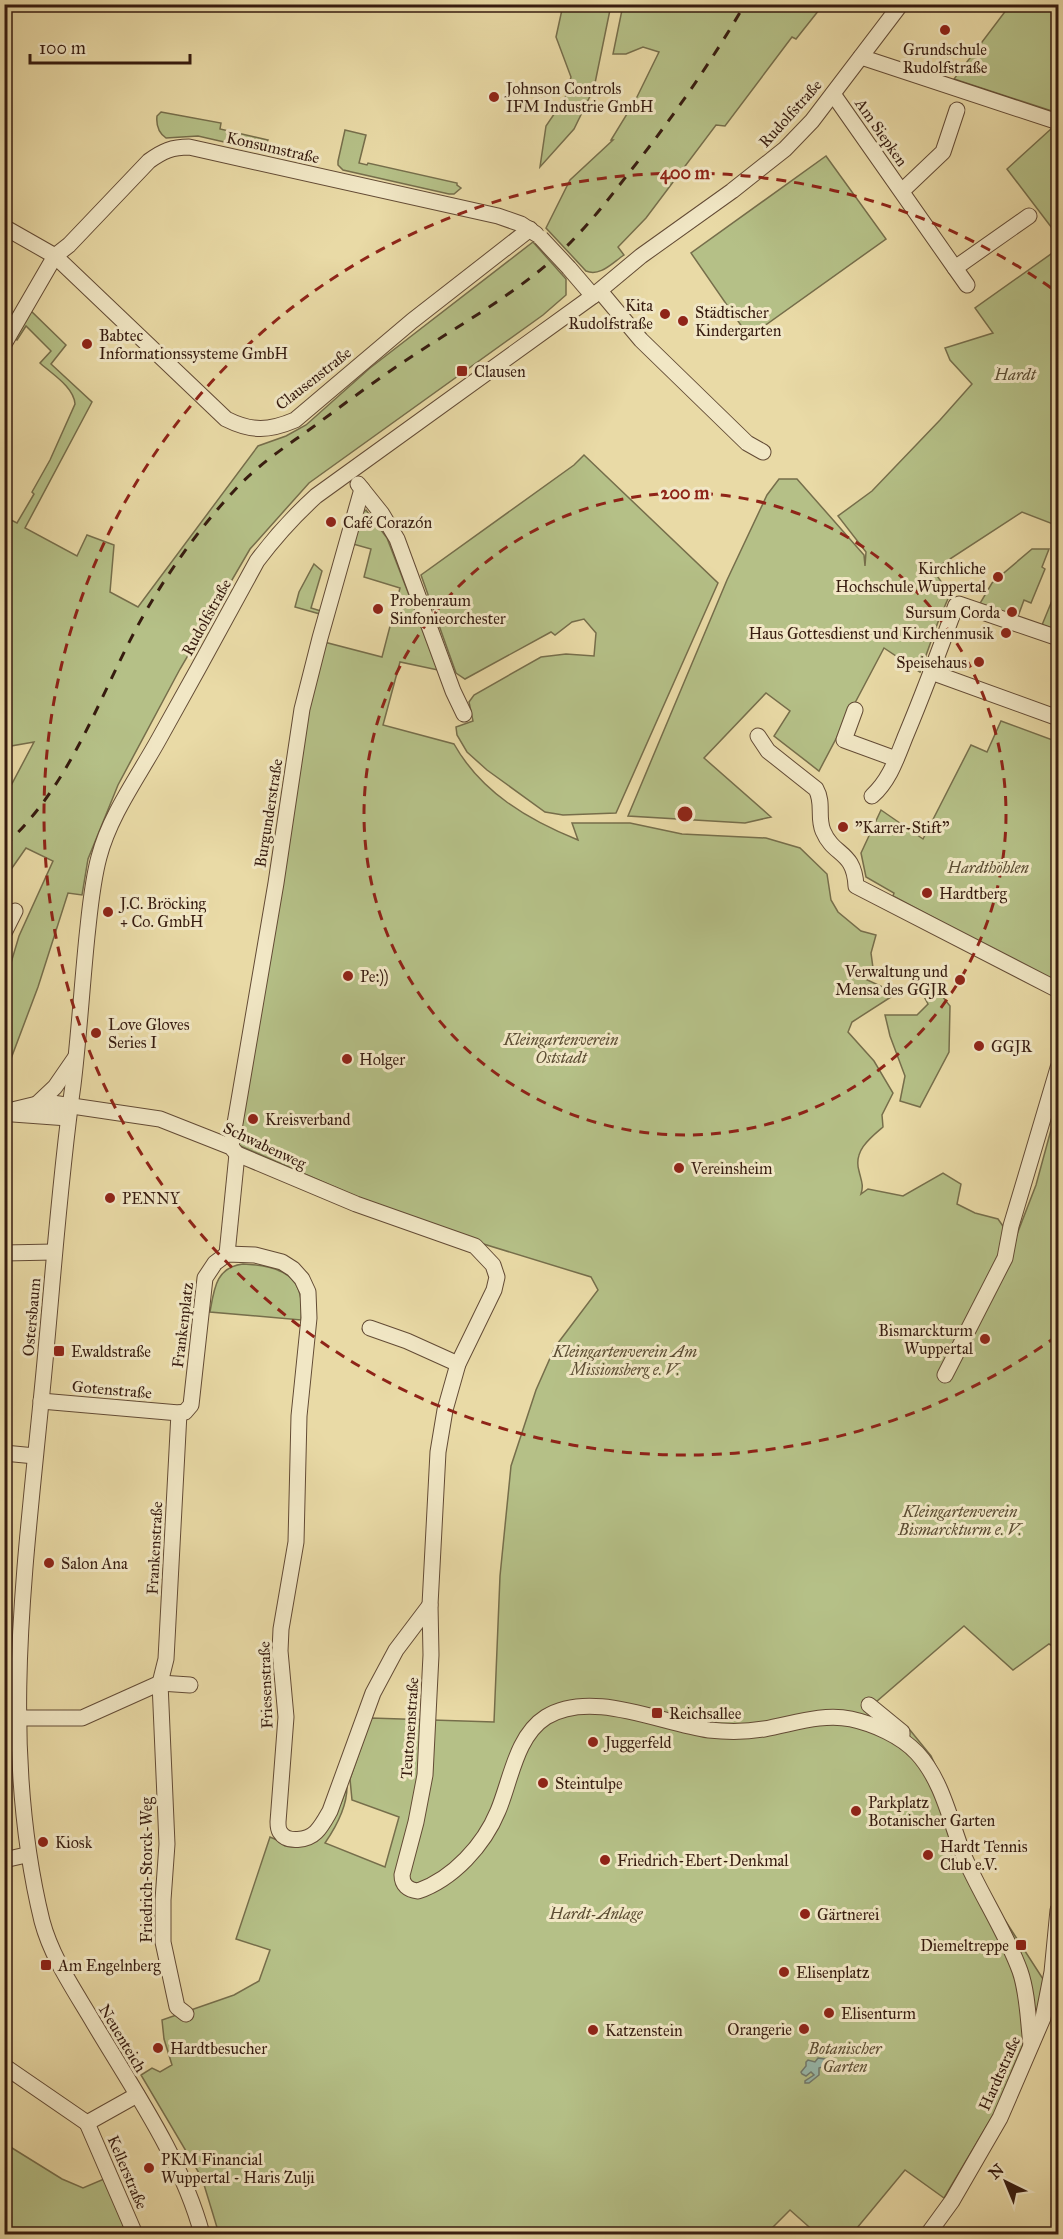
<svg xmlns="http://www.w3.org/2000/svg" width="1063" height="2239" font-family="'IM FELL Great Primer',serif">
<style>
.green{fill:#b5c087;stroke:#766e4b;stroke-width:1.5}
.water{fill:#98baad;stroke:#717a6e;stroke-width:1.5}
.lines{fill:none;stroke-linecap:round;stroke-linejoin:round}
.minor-casing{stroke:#634b35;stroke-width:17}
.minor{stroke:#f1e7c5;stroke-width:15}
.rail{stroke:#361b0f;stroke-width:3;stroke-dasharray:10 10;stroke-linecap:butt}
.minor-bridge-casing{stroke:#634b35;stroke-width:17;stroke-linecap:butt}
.minor-bridge{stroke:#f1e7c5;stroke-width:15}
.ring{fill:none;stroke:#8f2418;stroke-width:3;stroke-dasharray:10 8}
.poi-dot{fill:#8f2418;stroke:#f1e7c5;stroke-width:2}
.labels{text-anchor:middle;stroke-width:6;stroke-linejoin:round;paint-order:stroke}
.poi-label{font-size:16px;fill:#361b0f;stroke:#f1e7c5;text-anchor:start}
.street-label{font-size:16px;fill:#361b0f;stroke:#f1e7c5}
.park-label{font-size:16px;font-style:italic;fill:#5c4d33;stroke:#f1e7c5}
.centre{fill:#8f2418;stroke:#f1e7c5;stroke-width:3}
.ring-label{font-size:18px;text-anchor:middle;font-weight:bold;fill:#8f2418;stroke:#f1e7c5;stroke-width:6;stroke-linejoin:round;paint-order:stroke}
</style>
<rect width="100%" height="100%" fill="#e9daa6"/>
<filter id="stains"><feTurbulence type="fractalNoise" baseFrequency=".00333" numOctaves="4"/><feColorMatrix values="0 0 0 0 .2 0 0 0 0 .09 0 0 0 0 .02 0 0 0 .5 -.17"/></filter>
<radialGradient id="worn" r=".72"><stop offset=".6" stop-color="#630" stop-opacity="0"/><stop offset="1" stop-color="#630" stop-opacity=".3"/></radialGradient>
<g class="green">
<polygon points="563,5 611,5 594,88 574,129 540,167 546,126 565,98 571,77 556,37"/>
<path d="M623,5H823L796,39L792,37L725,126L716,125L646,218L618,247L624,255C612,263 600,277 586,271L546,228L570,180L613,140H611L635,101L659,52L643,47L626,54H613Z"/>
<polygon points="1010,5 1058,5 1058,113 954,79"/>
<path d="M161,112L221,123L220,129L268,140L264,148L259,150L198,136L166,138C159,133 156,125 157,116Z"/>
<polygon points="1052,128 1058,130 1058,236 1007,169"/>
<polygon points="345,130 366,135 359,163 367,165 368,163 457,183 457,185 461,188 454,194 449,194 343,170 338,165 338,161"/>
<polygon points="826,156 886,239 749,337 691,253"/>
<path d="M533,242L566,279V295L543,315L309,483L250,549L180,669L118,785L88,859L82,895L68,893L38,987L9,1064L5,1101V983L19,936L53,861L26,848L5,878V797L34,742L5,747V517L17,523L34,494L32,492L50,460L75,404C74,387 52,374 40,363L51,351L26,326L17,340L15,339L31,311L66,345L51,364L92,402L25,528L77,556L87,535L114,545L110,592L138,607L258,446L286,436L306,425L370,368Z"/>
<polygon points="1058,249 1058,526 1022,512 933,570 942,583 953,587 938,622 920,672 884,648 819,771 774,736 790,711 766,693 704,758 771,817 745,823 628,816 727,580 767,495 779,479 797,479 864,555 865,566 866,552 838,516 872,491 940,420 972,384 950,360 945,348 993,333 975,308"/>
<polygon points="584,455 718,583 616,813 563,815 545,812 487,770 467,752 457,735 456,727 473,721 469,702 474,695 541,657 566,654 594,656 596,633 584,619 572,622 555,635 551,632 465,679 456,673 421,575 574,465"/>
<path d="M366,510L387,538L438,670L400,662L383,725L454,744C481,792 528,820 578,840L572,823H630L682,834L766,838L800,848L827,874L831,900L838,912L861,931L876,935L871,953L873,968L863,978L885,988L891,997L852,1022L848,1032L874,1061L893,1093L882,1115L883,1127C870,1138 853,1151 859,1171C861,1180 864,1185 861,1194L868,1189L903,1196L943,1173L961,1184L957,1204L975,1213L998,1219L1014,1242L1036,1185L1058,1104V1649L1049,1644L1013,1670L964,1626L876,1702L910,1730L931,1756L946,1788L936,1797L1001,1914L1043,1979L1042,1999L995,2112L944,2198L905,2170L852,2234H817L790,2210L766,2234H219L202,2178L141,2075L152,2068L160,2072L172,2065L164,2039L162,2020L234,1995L259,1981L270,1950L236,1939L270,1837L291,1846L341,1803L347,1787C347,1807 336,1827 325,1843L385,1867L399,1817L352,1800L350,1779L371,1718L494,1722L500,1576L511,1466L536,1390L555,1347L598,1290L591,1277L477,1242L355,1196L236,1144L308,706L324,642L382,657L400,588L364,577L371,549L353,544L361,514Z"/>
<polygon points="1032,549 1049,549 1042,567 1045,569 1031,603 1024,600 1017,619 979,605 992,583"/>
<polygon points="314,564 322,571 311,608 321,611 320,614 295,607 299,592"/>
<polygon points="1058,586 1058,631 1042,625"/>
<polygon points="1001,721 1058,742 1058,984 893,896 894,893 866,877 861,853 881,810 923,839 971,745 987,752"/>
<polygon points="920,989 938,991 950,1006 949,1052 920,1107 900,1101 905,1076 890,1036 885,1015 917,1015 928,1004"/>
<path d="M243,1264C283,1266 306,1276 301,1320L210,1312C214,1289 216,1267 243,1264Z"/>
<polygon points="4,2143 62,2179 83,2188 104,2179 127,2234 5,2234"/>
</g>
<polygon class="water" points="818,2058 825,2059 828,2062 828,2065 819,2068 819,2075 809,2083 805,2083 805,2081 814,2075 811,2072 806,2076 802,2074 801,2072 806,2066 806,2062 808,2060 815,2062"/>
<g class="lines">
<defs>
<g id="minor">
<polyline points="861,57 1058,122"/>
<polyline points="833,94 955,268"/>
<polyline points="902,191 943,152 957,110"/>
<path d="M4,227L55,256L226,419C252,432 269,431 295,420L412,321L530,229"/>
<polyline points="569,268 593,296"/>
<polyline points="967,285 955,268 1029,216"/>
<polyline points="600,291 641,340 747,443 763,452"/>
<path d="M4,344L55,256L69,245L149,161C163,151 172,147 189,147L498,216L521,224L536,234"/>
<polyline points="358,484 382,514 397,539 453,691 464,714"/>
<polyline points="931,672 1058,718"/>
<polyline points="855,710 844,740 896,759"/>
<path d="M758,736L768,751L816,789C824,803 817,817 823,831C834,857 854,850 856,886L1058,990"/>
<path d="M872,796C890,780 897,757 906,735C924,692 940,649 956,605L959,604L1058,638"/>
<polyline points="4,933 15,911"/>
<polyline points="37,1104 55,1087 75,1058"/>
<path d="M4,1112L37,1104L52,1103L160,1119L231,1147L237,1154L356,1204L475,1246L493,1265L497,1277L494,1290L458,1364L445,1410L438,1452L430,1605L431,1655L425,1775L416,1822L402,1875C402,1885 408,1890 418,1891C453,1879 484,1845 498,1811C511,1780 516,1736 546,1717C591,1689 660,1723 709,1730C727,1732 746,1732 764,1729C793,1724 822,1713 851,1719C874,1724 901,1736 917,1753C942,1780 950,1820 963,1854C980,1894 1005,1930 1020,1971C1028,1994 1028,2021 1031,2045"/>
<polyline points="13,1114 68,1118"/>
<polyline points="231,1147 276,883 302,709 320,638 362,489"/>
<polyline points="4,1253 54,1252"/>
<polyline points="227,1254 237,1154"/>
<polyline points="370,1328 407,1341 458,1364"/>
<polyline points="945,1375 1005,1258 1011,1226 1058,1068"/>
<path d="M41,1401L179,1413L185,1412L191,1405L205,1278L215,1263L227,1254L255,1255L282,1262L293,1269L302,1279L308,1292L309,1318L299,1416L296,1542L281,1629L280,1651L286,1717L278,1822C278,1826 278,1829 280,1832C287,1844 308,1840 316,1832C322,1826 326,1818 330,1811L373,1693L396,1650L430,1605"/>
<polyline points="179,1413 166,1659 160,1683 167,1844 163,1900 163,1942 177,2007 186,2014"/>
<polyline points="4,1453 35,1456"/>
<polyline points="869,1705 902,1732 902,1735"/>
<polyline points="16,1718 82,1718 160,1683 190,1685"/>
<polyline points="4,1860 26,1855"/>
<polyline points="4,2066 87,2123 137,2095"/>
<polyline points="87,2123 135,2234"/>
<path d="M202,2234C181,2156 130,2085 89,2015C71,1985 51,1955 42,1921C0,1749 24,1575 41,1402C52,1296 58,1191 73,1085C79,1036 82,985 87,936C90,909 92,883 99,857C110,815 138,777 159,739C192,680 225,620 257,561C275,537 294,516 316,496L593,296L641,256L732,191L785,149L812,121L901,4"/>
<polyline points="928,2234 952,2201 1000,2118 1043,2018 1052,1972 1058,1910"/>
</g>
</defs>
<use href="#minor" class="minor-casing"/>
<use href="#minor" class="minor"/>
<path class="rail" d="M4,846C70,786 96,704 137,627C163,579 196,532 233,492C256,466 285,447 313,427C348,401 383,375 420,351C457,327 495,305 530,278C569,249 599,212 628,174C671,120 710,64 745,4"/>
<defs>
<polyline id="minor-bridge" points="541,238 569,268"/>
</defs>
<use href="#minor-bridge" class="minor-bridge-casing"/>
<use href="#minor-bridge" class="minor-bridge"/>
</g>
<g class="ring">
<circle cx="685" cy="814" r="321"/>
<path d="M1057 1336A641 641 0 1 1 1057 292"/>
</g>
<g class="poi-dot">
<circle cx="945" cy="30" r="6"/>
<circle cx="494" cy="97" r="6"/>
<circle cx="665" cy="314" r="6"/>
<circle cx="683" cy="321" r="6"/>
<circle cx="87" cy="344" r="6"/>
<rect x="456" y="365" width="12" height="12" rx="3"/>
<circle cx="331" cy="522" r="6"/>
<circle cx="998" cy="577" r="6"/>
<circle cx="378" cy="609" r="6"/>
<circle cx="1012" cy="612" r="6"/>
<circle cx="1006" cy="633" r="6"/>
<circle cx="979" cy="662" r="6"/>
<circle cx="843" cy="827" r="6"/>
<circle cx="927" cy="893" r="6"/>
<circle cx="108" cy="912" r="6"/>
<circle cx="348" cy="976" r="6"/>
<circle cx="960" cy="980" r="6"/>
<circle cx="96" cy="1033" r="6"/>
<circle cx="979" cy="1046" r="6"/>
<circle cx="347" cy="1059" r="6"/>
<circle cx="253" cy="1119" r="6"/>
<circle cx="679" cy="1168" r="6"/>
<circle cx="110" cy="1198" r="6"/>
<circle cx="985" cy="1339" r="6"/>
<rect x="53" y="1345" width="12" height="12" rx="3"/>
<circle cx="49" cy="1563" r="6"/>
<rect x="651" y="1707" width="12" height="12" rx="3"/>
<circle cx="593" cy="1742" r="6"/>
<circle cx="543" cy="1783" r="6"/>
<circle cx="856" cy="1811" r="6"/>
<circle cx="43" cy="1842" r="6"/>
<circle cx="928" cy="1855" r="6"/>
<circle cx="605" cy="1860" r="6"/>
<circle cx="805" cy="1914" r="6"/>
<rect x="1015" y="1939" width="12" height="12" rx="3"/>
<rect x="40" y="1959" width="12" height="12" rx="3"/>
<circle cx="784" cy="1972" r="6"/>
<circle cx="829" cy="2013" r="6"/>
<circle cx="804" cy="2029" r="6"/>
<circle cx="593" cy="2030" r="6"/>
<circle cx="158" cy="2048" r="6"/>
<circle cx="149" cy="2168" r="6"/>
</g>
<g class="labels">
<g class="poi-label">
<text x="945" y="55" text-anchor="middle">Grundschule<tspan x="945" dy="18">Rudolfstraße</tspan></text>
<text x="506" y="94">Johnson Controls<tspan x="506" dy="18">IFM Industrie GmbH</tspan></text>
<text x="653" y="311" text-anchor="end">Kita<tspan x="653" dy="18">Rudolfstraße</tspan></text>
<text x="695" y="318">Städtischer<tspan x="695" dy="18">Kindergarten</tspan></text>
<text x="99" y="341">Babtec<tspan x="99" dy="18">Informationssysteme GmbH</tspan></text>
<text x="474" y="377">Clausen</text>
<text x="343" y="528">Café Corazón</text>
<text x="986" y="574" text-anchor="end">Kirchliche<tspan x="986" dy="18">Hochschule Wuppertal</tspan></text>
<text x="390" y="606">Probenraum<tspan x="390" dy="18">Sinfonieorchester</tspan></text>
<text x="1000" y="618" text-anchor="end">Sursum Corda</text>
<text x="994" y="639" text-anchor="end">Haus Gottesdienst und Kirchenmusik</text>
<text x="967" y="668" text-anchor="end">Speisehaus</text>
<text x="855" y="833">"Karrer-Stift"</text>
<text x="939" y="899">Hardtberg</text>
<text x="120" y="909">J.C. Bröcking<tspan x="120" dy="18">+ Co. GmbH</tspan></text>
<text x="948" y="977" text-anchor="end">Verwaltung und<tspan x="948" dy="18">Mensa des GGJR</tspan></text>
<text x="360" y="982">Pe:))</text>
<text x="108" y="1030">Love Gloves<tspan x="108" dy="18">Series I</tspan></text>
<text x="991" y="1052">GGJR</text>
<text x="359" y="1065">Holger</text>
<text x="265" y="1125">Kreisverband</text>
<text x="691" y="1174">Vereinsheim</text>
<text x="122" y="1204">PENNY</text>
<text x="973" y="1336" text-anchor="end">Bismarckturm<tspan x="973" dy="18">Wuppertal</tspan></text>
<text x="71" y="1357">Ewaldstraße</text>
<text x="61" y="1569">Salon Ana</text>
<text x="669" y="1719">Reichsallee</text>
<text x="605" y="1748">Juggerfeld</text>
<text x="555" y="1789">Steintulpe</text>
<text x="868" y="1808">Parkplatz<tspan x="868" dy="18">Botanischer Garten</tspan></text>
<text x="55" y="1848">Kiosk</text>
<text x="940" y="1852">Hardt Tennis<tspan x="940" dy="18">Club e.V.</tspan></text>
<text x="617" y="1866">Friedrich-Ebert-Denkmal</text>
<text x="817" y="1920">Gärtnerei</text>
<text x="1009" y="1951" text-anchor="end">Diemeltreppe</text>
<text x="58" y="1971">Am Engelnberg</text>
<text x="796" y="1978">Elisenplatz</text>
<text x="841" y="2019">Elisenturm</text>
<text x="792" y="2035" text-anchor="end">Orangerie</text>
<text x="605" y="2036">Katzenstein</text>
<text x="170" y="2054">Hardtbesucher</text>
<text x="161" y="2165">PKM Financial<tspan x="161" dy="18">Wuppertal - Haris Zulji</tspan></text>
</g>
<g class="street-label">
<text transform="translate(790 113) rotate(-48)" y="6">Rudolfstraße</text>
<text transform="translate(882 132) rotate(55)" y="6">Am Siepken</text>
<text transform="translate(273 147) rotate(13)" y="6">Konsumstraße</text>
<text transform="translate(313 378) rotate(-38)" y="6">Clausenstraße</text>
<text transform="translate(206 617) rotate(-61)" y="6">Rudolfstraße</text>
<text transform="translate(268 813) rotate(-81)" y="6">Burgunderstraße</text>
<text transform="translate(265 1145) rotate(25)" y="6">Schwabenweg</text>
<text transform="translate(31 1317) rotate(-85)" y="6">Ostersbaum</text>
<text transform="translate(182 1325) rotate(-83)" y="6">Frankenplatz</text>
<text transform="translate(112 1389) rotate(5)" y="6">Gotenstraße</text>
<text transform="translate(154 1548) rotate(-87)" y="6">Frankenstraße</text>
<text transform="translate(265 1685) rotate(-92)" y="6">Friesenstraße</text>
<text transform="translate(409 1728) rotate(-86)" y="6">Teutonenstraße</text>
<text transform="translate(146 1870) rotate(-90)" y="6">Friedrich-Storck-Weg</text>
<text transform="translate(123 2038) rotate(59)" y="6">Neuenteich</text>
<text transform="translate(999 2073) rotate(-66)" y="6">Hardtstraße</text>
<text transform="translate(128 2172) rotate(67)" y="6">Kellerstraße</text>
</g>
<g class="park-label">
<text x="1015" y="380">Hardt</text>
<text x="988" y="873">Hardthöhlen</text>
<text x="561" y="1045">Kleingartenverein<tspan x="561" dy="18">Oststadt</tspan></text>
<text x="625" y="1357">Kleingartenverein Am<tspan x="625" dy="18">Missionsberg e. V.</tspan></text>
<text x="960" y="1517">Kleingartenverein<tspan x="960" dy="18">Bismarckturm e. V.</tspan></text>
<text x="596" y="1919">Hardt-Anlage</text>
<text x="845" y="2054">Botanischer<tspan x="845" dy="18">Garten</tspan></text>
</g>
</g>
<circle cx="685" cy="814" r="9" class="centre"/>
<g class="ring-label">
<text x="685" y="179">400 m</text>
<text x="685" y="499">200 m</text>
</g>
<rect width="1063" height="2239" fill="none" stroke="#e9daa6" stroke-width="24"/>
<rect x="6" y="6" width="1051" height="2227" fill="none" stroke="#361b0f" stroke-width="3"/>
<rect x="12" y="12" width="1039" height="2215" fill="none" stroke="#361b0f" stroke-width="1.5"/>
<g transform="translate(1006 2182) rotate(317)" stroke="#f1e7c5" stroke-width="4.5" paint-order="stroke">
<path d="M0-4.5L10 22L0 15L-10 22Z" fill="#361b0f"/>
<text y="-9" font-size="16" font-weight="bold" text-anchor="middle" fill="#361b0f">N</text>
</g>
<path d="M30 54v9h160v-9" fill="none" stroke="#361b0f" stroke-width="3"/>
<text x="39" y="54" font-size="18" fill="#361b0f" stroke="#f1e7c5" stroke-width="4.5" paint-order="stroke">100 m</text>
<rect width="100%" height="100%" filter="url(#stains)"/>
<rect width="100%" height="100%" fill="url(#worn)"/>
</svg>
